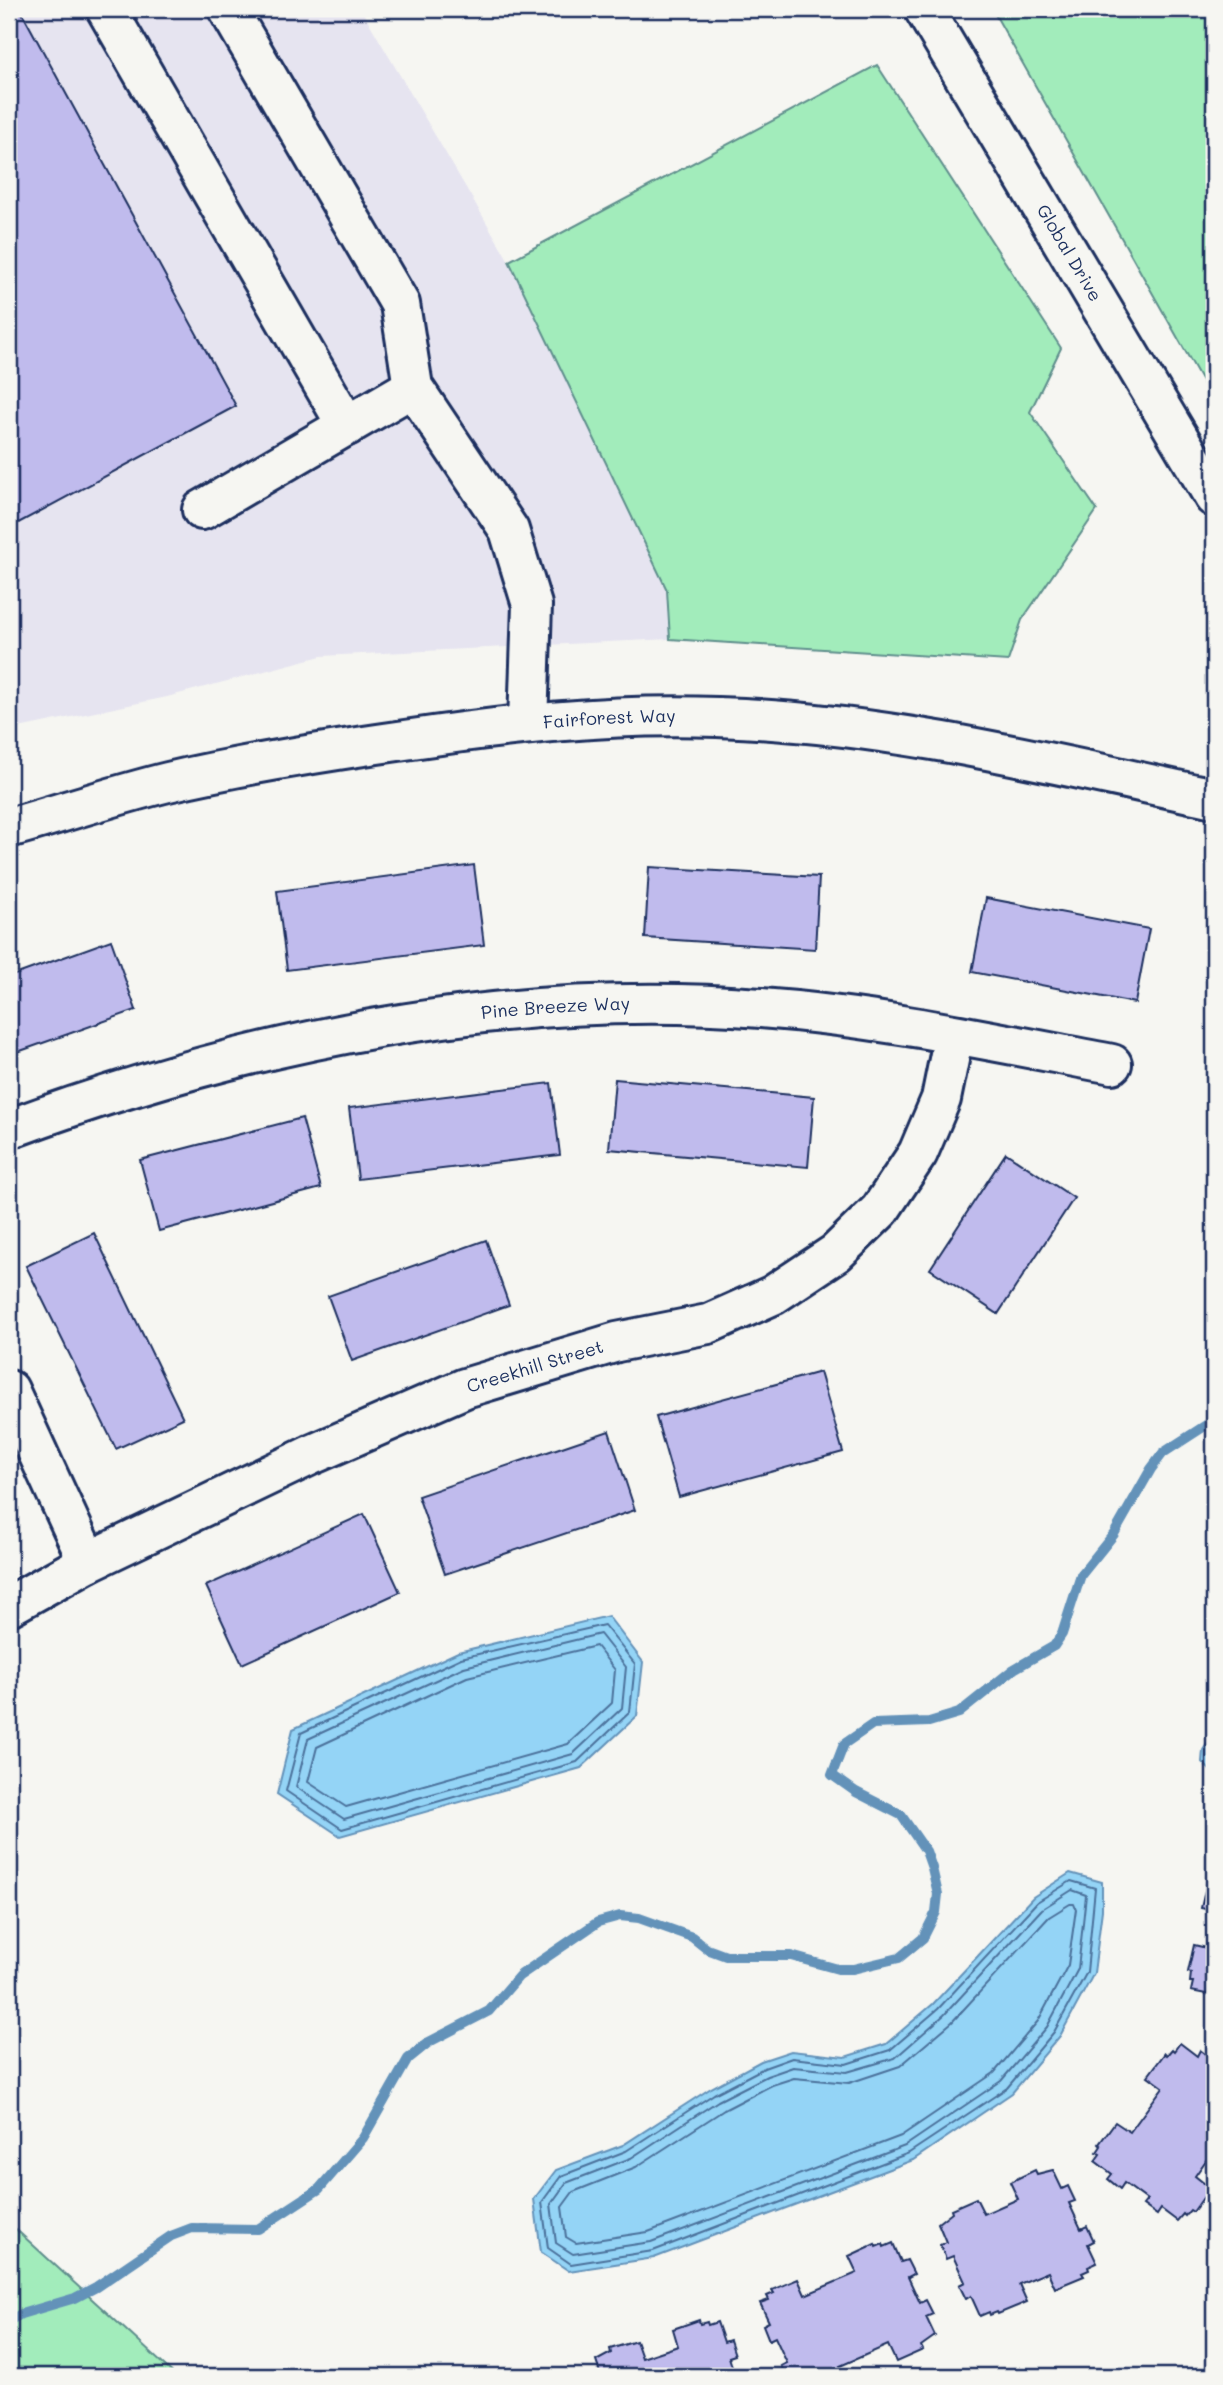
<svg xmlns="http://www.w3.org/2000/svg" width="1223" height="2385" font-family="Mali,sans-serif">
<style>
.built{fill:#e6e4f0}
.green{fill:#a2ecbb;stroke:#5e8e8c;stroke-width:2}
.water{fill:#94d4f6;stroke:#6492b9;stroke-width:2}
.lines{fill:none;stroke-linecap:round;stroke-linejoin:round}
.shore{stroke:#4b719b;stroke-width:2}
.stream{stroke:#6492b9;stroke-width:10}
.building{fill:#c0bbed;stroke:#1b2f5e;stroke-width:2}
.minor-casing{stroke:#1b2f5e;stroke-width:44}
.major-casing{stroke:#1b2f5e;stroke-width:44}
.minor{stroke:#f6f6f2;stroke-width:38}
.major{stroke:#f6f6f2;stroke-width:38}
.labels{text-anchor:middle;stroke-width:7;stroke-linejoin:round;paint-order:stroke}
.street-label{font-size:18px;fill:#1b2f5e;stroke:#f6f6f2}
</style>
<rect width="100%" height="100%" fill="#f6f6f2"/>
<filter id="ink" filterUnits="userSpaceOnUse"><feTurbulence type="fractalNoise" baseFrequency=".0143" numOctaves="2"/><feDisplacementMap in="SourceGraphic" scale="14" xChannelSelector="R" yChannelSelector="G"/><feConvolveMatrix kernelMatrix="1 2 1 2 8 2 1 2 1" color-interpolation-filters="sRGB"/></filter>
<g filter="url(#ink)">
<polygon class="built" points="9,9 361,9 509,261 667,590 670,639 321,656 167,697 9,730"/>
<g class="green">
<polygon points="992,9 1214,9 1214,402"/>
<polygon points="877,65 1061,348 1030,412 1097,510 1022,620 1008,661 670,639 667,590 509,261"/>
<polygon points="9,2223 176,2376 9,2376"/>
</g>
<g class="water">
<polygon points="608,1616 643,1662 637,1716 581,1768 340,1836 277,1794 293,1729 458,1652"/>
<polygon points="1214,1734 1214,1774 1202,1762 1203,1750"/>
<polygon points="1070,1873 1102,1882 1102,1910 1094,1973 1060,2036 1012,2093 913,2160 654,2258 569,2271 541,2252 534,2199 556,2170 623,2145 711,2088 761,2061 791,2051 845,2057 886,2044 933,2004 1033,1897"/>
</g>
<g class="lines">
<g class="shore">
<polygon points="604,1625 635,1664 630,1712 577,1762 342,1829 286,1791 301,1733 461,1658"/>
<polygon points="600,1634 626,1667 622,1708 573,1754 344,1819 296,1787 308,1739 464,1667"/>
<polygon points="596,1646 615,1670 612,1703 568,1744 346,1807 308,1782 317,1747 467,1677"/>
<polygon points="1071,1881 1095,1888 1087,1972 1054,2032 1007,2088 909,2153 653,2251 571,2264 548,2248 542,2202 561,2176 626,2151 714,2094 764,2068 792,2058 846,2064 890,2050 938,2009 1037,1902"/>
<polygon points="1072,1890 1086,1895 1078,1969 1047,2027 1001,2081 905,2146 651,2242 573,2254 556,2243 551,2204 566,2183 631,2158 718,2101 767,2076 793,2067 847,2072 895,2058 944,2015 1042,1909"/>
<polygon points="1070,1904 1074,1904 1076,1909 1068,1965 1038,2021 994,2073 901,2136 648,2232 576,2243 566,2237 562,2207 573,2192 636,2167 724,2110 772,2085 794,2078 849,2083 900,2066 952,2022 1049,1917"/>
</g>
<polyline class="stream" points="9,2321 21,2314 75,2298 96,2287 171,2236 192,2228 258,2229 319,2189 363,2138 408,2059 429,2042 489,2011 519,1976 598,1922 620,1916 639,1918 692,1937 707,1949 726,1956 791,1956 838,1969 853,1969 899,1958 923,1938 936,1912 938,1894 932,1868 926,1851 901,1815 856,1792 832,1775 844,1744 873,1724 929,1722 959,1713 1014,1669 1054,1646 1062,1634 1081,1575 1114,1534 1151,1469 1163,1453 1214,1420"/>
</g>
<g class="building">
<polygon points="9,9 20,9 236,406 9,528"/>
<polygon points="474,865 484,945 287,970 277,891"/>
<polygon points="649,867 819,877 815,949 645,938"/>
<polygon points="986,898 1149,929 1135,1003 972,972"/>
<polygon points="111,940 136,1010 9,1055 9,977"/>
<polygon points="615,1079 814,1097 808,1167 609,1149"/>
<polygon points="551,1083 560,1155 358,1179 349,1108"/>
<polygon points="302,1118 321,1188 159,1231 140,1160"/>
<polygon points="1006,1153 1074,1198 998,1314 930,1269"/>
<polygon points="94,1233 183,1418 116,1449 26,1266"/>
<polygon points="486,1240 509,1305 352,1361 328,1296"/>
<polygon points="820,1372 843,1452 679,1497 656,1417"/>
<polygon points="609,1431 635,1510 445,1574 418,1496"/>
<polygon points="364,1514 400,1592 242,1664 206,1586"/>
<polygon points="1213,1875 1214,1875 1214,1911 1201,1908 1207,1882 1212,1882"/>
<polygon points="1214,1937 1214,2003 1210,2002 1211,1995 1191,1991 1193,1982 1190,1982 1191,1973 1188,1972 1194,1945 1211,1949"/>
<polygon points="1180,2043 1197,2056 1200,2050 1213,2060 1209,2065 1214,2069 1214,2149 1195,2176 1210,2188 1193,2212 1190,2210 1185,2216 1183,2214 1177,2221 1161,2209 1157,2215 1143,2205 1147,2200 1124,2183 1120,2189 1108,2179 1112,2174 1095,2161 1100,2154 1097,2152 1101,2146 1099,2144 1115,2122 1130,2132 1163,2087 1148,2076 1165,2053 1167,2055 1172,2049 1174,2051"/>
<polygon points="1035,2170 1037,2174 1053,2170 1062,2189 1068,2186 1075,2201 1069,2203 1081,2229 1087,2226 1094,2241 1088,2244 1097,2263 1088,2267 1089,2270 1082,2273 1084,2276 1055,2288 1048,2272 1019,2284 1027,2302 998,2314 997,2312 990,2315 989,2312 980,2316 971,2296 966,2299 959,2285 965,2282 953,2256 946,2259 940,2245 946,2242 938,2223 952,2212 951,2209 976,2198 984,2214 1018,2199 1010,2182"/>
<polygon points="893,2243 901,2262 907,2260 914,2274 908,2277 920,2303 926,2300 933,2314 926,2317 935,2336 921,2346 923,2350 896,2362 888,2345 840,2366 845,2376 786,2376 781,2366 787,2363 775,2337 769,2340 763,2325 769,2322 760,2303 769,2300 767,2296 774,2293 772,2290 798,2279 805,2295 857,2273 849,2256 875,2244 876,2247 883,2244 884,2247"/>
<polygon points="699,2320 700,2324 707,2322 708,2325 717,2322 724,2342 730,2340 735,2355 729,2357 735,2376 601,2376 596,2361 611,2353 610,2349 636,2341 642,2358 678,2346 673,2329"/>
</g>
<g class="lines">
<defs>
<g id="minor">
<polyline points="106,9 347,426"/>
<polyline points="228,9 400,304 413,387 509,530 532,605 528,724"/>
<path id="s1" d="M924,9L1214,497"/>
<polyline points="202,510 413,387"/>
<path id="s2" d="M9,1129C250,1040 503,988 761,1008C880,1017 996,1042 1112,1064"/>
<polyline points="9,1390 88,1562"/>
<path id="s3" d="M9,1606L88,1562L311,1455L465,1388L617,1342L708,1324L773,1295L836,1253L880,1210L918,1153L941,1099L954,1035"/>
</g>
<g id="major">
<path id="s4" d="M9,828C62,813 115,795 168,782C245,764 321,752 398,741C504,725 610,713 717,717C886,722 1050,763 1214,798"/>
</g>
</defs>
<use href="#minor" class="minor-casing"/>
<use href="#major" class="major-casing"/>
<use href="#minor" class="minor"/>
<use href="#major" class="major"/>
</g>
</g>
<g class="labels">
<g class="street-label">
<text dy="6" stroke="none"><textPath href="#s1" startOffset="284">Global Drive</textPath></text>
<text dy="6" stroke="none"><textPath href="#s4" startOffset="612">Fairforest Way</textPath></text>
<text dy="6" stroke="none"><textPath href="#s2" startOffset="562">Pine Breeze Way</textPath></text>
<text dy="6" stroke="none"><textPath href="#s3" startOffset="579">Creekhill Street</textPath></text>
</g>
</g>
<rect width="1223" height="2385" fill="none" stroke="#f6f6f2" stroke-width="35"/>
<rect x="18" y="18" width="1188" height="2350" fill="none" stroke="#1b2f5e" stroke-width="2.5" filter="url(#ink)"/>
</svg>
